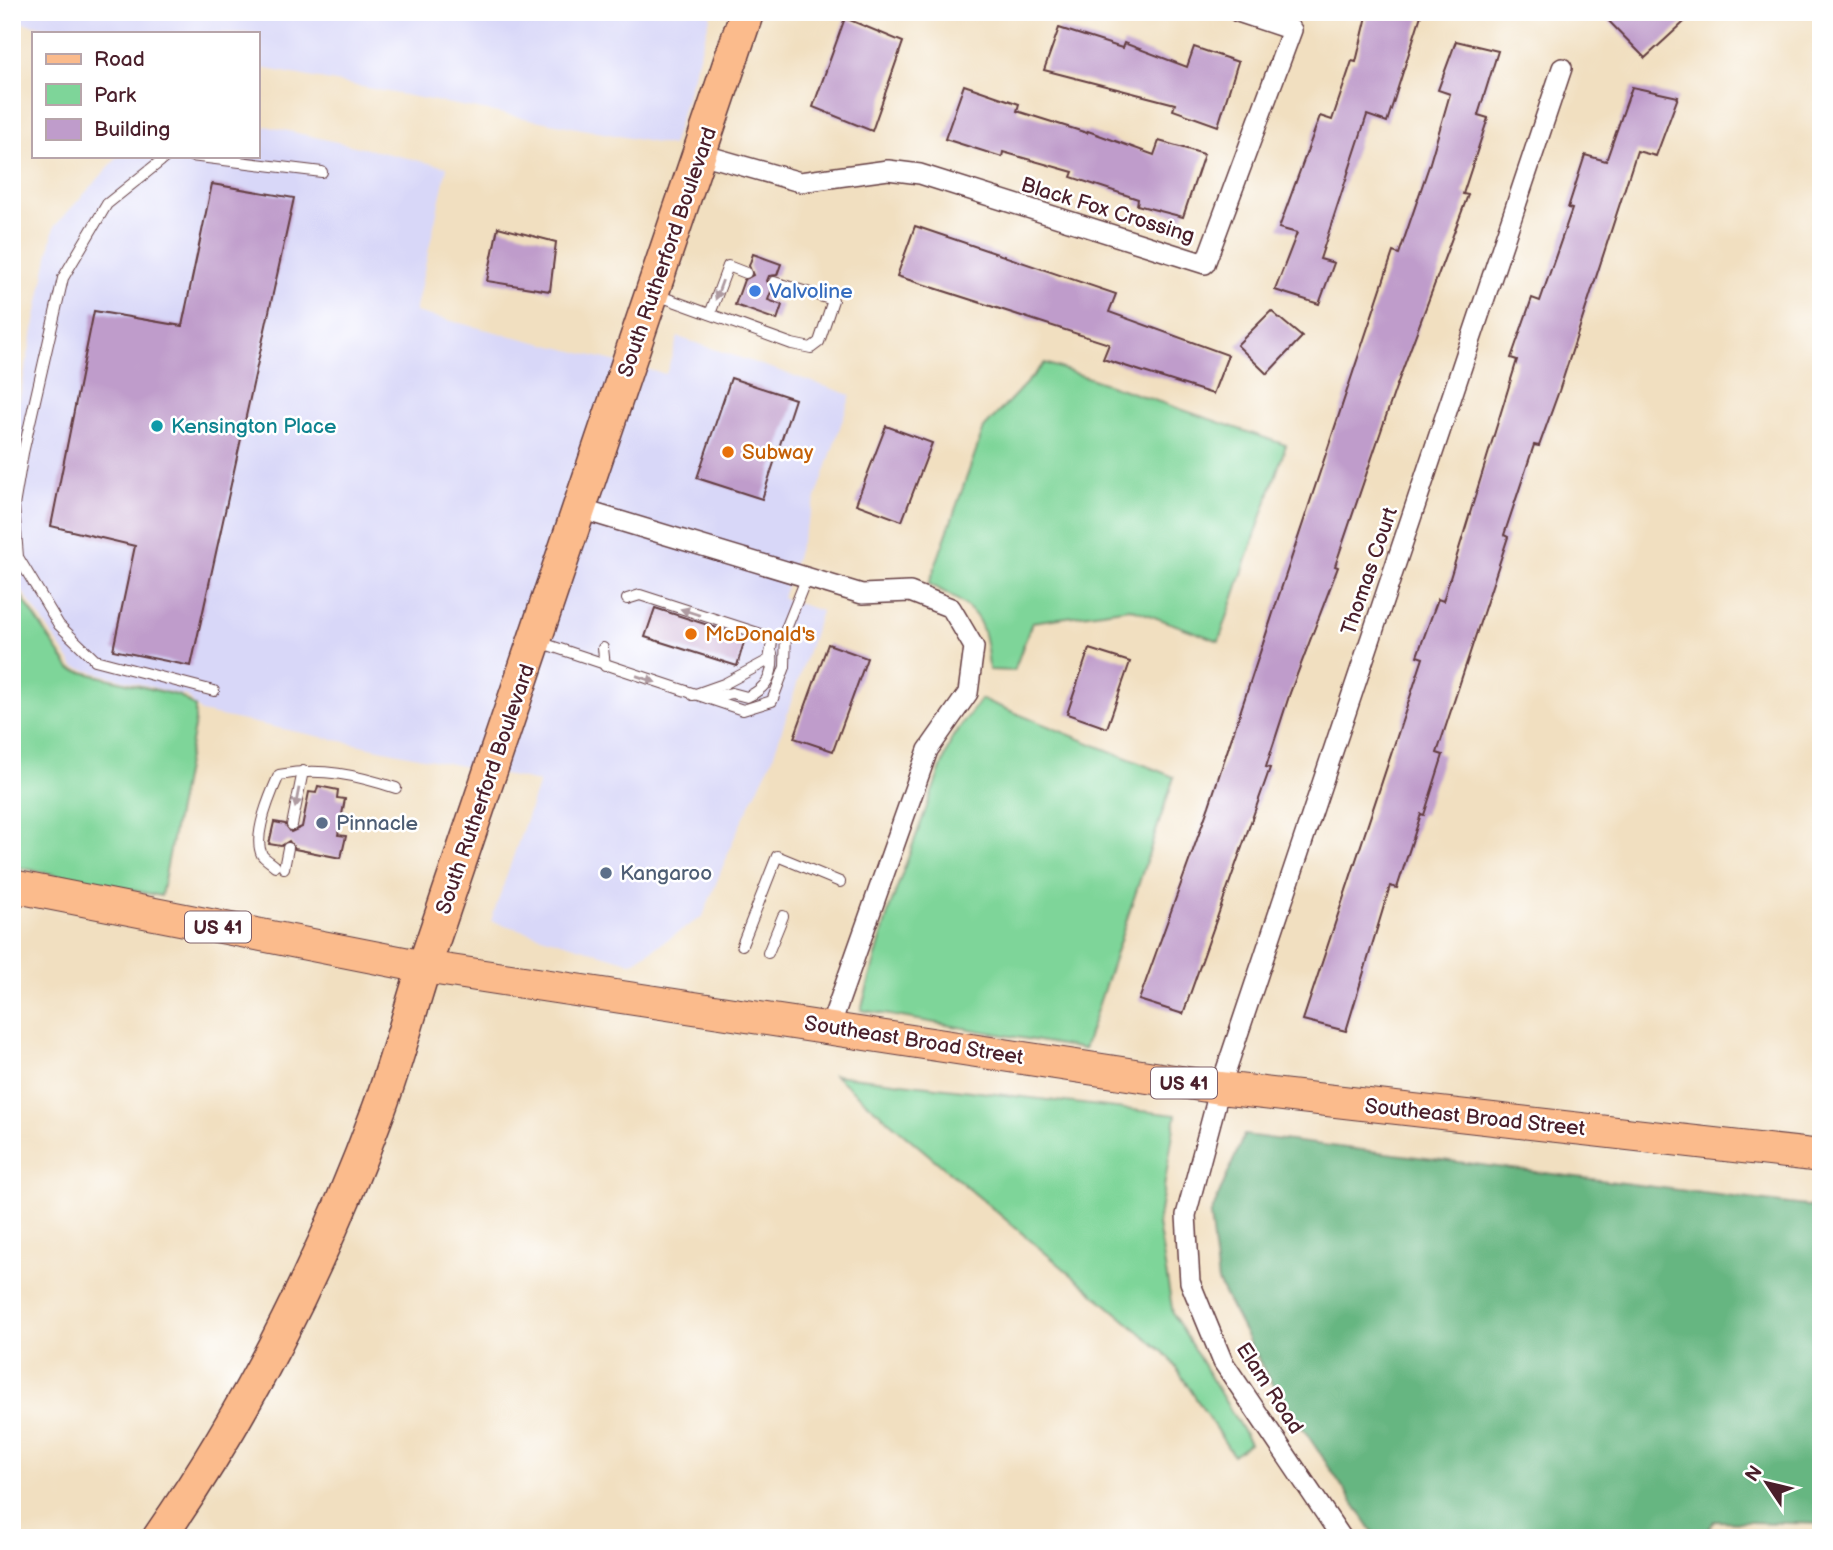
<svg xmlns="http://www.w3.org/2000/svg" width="1833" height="1550" font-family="'Balsamiq Sans',sans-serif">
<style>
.built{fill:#d8d7f8}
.green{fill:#7ed599;stroke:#647a62;stroke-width:2}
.forest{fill:#66b681;stroke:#586a56;stroke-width:2}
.building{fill:#bf9ccb}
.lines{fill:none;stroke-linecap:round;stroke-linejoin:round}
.service-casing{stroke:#633c41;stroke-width:12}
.minor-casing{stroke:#633c41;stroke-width:22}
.primary-casing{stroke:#633c41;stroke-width:34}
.trunk-casing{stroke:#633c41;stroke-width:36}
.service{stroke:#fff;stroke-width:10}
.minor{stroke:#fff;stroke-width:19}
.primary{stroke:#fbbb8c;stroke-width:32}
.trunk{stroke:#fbbb8c;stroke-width:33}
.oneway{fill:#ae9aa0}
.shop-dot{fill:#3f7fe0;stroke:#fff;stroke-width:2.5}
.culture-dot{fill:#0f9aa8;stroke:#fff;stroke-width:2.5}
.food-dot{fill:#e8710a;stroke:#fff;stroke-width:2.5}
.service-dot{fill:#5c6f8a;stroke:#fff;stroke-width:2.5}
.labels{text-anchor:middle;stroke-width:5;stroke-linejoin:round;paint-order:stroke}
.shield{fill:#fff;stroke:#80626b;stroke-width:2}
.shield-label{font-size:19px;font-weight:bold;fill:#4a1f2b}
.street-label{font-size:21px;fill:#4a1f2b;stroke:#fff}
.shop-label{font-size:21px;fill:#366cbe;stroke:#fff;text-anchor:start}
.culture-label{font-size:21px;fill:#0d838f;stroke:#fff;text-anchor:start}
.food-label{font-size:21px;fill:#c56008;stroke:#fff;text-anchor:start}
.service-label{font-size:21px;fill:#4e5e75;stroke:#fff;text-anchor:start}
</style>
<rect width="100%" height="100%" fill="#fff"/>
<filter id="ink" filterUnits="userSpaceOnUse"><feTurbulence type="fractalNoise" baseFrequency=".0143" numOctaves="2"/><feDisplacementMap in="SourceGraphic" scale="14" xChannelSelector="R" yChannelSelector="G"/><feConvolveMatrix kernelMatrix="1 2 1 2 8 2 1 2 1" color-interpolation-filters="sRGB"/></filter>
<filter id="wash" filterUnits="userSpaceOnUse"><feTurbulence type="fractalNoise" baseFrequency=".00686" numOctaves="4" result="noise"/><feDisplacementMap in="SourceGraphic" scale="28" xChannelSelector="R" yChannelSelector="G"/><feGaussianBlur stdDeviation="1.57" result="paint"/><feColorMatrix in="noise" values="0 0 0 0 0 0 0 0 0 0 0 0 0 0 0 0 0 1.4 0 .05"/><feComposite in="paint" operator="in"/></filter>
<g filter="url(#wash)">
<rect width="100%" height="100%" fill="#f1dfc0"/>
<g class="built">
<polygon points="12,12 712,12 672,146 257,67 257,33 79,33 12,21"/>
<polygon points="266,126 447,167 415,312 666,374 678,337 851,395 782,598 821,611 772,760 737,831 703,916 632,963 491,921 539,782 201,712 187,696 74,667 12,576 12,436 54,227 119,156 257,156 257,135"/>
</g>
<g class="green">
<path d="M1045,363L1286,445L1219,641L1130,608L1032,622L1014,671L989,670C985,615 977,609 929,584L984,428Z"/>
<polygon points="12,582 70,669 180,696 195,707 195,722 161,896 12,866 12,711 19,676 12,674"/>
<polygon points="981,699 1174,777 1084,1049 861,1010 889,910 952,738"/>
<polygon points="834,1075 1176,1115 1158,1224 1173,1314 1250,1443 1233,1455 1169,1357"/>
</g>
<polygon class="forest" points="1244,1135 1821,1208 1821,1524 1714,1521 1702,1538 1377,1538 1265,1372 1218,1282 1210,1216"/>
<g id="blocks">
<g class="building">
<polygon points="1368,12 1422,12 1387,122 1367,115 1320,259 1334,263 1319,304 1275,290 1297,233 1279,228 1320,116 1332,120 1352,61 1356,62"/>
<polygon points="1600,12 1695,12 1645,58"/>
<polygon points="845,18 903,42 872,131 813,107"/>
<polygon points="1059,28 1122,48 1124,43 1187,67 1194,47 1238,62 1218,126 1173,110 1175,104 1044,70"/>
<polygon points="1456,41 1498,51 1478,115 1488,118 1463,194 1468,195 1395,390 1335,566 1338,567 1290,693 1266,767 1270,768 1183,1014 1139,1000 1209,806 1393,252 1399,254 1429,166 1450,94 1438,90"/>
<polygon points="964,85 1019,104 1017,111 1087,133 1088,131 1154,155 1159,141 1204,154 1183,217 1137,205 1138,199 1071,177 1073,172 1003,152 1002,157 945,139"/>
<polygon points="1632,87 1678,97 1656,156 1637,151 1559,391 1539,446 1534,445 1504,535 1508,537 1437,753 1443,755 1424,815 1421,814 1397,888 1390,886 1346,1031 1303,1020 1423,658 1417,656 1438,599 1443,601 1517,360 1511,358 1532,298 1540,301 1572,209 1568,208 1585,155 1606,161"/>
<polygon points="212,184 294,198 191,666 113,650 135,546 51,526 94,311 182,326"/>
<polygon points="915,226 1116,294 1109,312 1228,355 1213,394 1103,359 1109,344 897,276"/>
<polygon points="498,227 556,242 550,291 487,281"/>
<polygon points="753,254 781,264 777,275 769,276 767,281 772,289 768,300 782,305 777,320 735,305 744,280 753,275 749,266"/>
<polygon points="1271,311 1302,337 1267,374 1237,345"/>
<polygon points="731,378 795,399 762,499 697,478"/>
<polygon points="886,426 932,443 902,521 856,504"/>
<polygon points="655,608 736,634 734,639 744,642 737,666 645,637"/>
<polygon points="828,644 867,658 833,751 794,738"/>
<polygon points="1089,649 1130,662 1107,728 1067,714"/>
<polygon points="318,786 338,790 337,798 345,799 338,835 346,836 341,858 295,849 289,841 281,846 269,844 274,822 285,824 291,832 302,827 309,792 316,793"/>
</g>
</g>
</g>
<g filter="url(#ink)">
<use href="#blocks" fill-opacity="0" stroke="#633c41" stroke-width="2"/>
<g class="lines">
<defs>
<g id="service">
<polyline points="167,156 107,204 63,278 23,453 14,506 18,557 59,625 95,660 214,691"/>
<polyline points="191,156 322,172"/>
<polyline points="657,295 792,344 811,348 819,342 833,300 774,282"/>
<polyline points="710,314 728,266 746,273"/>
<polyline points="627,599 640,595 761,634 772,642 769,660 724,684 693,695"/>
<polyline points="539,642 743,710 772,701 785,667 786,629 806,579"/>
<polyline points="603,648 605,666"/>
<path d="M708,698L732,693L747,697C767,688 774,675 772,653"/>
<polyline points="292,825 303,771"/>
<path d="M275,866C272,863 265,859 262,855C252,836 271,793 279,775C321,767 356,775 396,788"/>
<polyline points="284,868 288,848"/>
<polyline points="742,945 777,856 840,882"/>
<polyline points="768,953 783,916"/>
</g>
<g id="minor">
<polyline points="701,154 800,182 888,170 920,174 1205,264 1292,30 1238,12"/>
<polyline points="580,509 862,594 910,592 951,608 974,647 968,693 928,750 830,1027"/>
<polyline points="1342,1538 1223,1362 1190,1282 1186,1215 1220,1088 1562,68"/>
</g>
<polyline id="primary" points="12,886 424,967 1220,1088 1821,1156"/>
<path id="trunk" d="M159,1538C251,1406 323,1260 379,1109C396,1063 409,1014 424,967L747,12"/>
</defs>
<use href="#service" class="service-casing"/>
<use href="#minor" class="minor-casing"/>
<use href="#primary" class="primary-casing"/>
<use href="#trunk" class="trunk-casing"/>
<use href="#service" class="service"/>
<use href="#minor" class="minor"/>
<use href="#primary" class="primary"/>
<use href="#trunk" class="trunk"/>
</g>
<defs><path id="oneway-solid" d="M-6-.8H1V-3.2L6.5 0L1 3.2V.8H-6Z" transform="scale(1.75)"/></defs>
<g class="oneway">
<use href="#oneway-solid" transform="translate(719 290) rotate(110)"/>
<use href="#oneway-solid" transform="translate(690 612) rotate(-162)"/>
<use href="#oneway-solid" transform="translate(646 679) rotate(19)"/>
<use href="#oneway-solid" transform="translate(297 798) rotate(101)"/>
</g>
</g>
<circle class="shop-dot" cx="755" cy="291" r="7"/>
<circle class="culture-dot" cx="157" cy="426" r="7"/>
<g class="food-dot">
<circle cx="728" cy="452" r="7"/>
<circle cx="691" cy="634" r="7"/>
</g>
<g class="service-dot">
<circle cx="322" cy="823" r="7"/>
<circle cx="606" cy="873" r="7"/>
</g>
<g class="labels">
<g class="shield">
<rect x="185" y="911.5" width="66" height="31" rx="5"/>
<rect x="1151" y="1067.5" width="66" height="31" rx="5"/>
</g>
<g class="shield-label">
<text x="218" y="934">US 41</text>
<text x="1184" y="1090">US 41</text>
</g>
<g class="street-label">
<text transform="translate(1108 210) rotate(17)" y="7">Black Fox Crossing</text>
<text transform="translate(667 252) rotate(-71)" y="7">South Rutherford Boulevard</text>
<text transform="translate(1369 571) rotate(-71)" y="7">Thomas Court</text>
<text transform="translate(485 789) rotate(-71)" y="7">South Rutherford Boulevard</text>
<text transform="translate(914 1040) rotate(9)" y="7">Southeast Broad Street</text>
<text transform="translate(1475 1117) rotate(6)" y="7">Southeast Broad Street</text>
<text transform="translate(1270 1388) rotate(57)" y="7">Elam Road</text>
</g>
<g class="shop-label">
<text x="769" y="298">Valvoline</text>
</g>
<g class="culture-label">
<text x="171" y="433">Kensington Place</text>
</g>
<g class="food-label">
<text x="742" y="459">Subway</text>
<text x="705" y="641">McDonald's</text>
</g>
<g class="service-label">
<text x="336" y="830">Pinnacle</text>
<text x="620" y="880">Kangaroo</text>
</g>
</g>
<rect width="1833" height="1550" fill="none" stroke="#fff" stroke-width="42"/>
<rect x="32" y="32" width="228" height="126" fill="#ffffff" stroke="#b7a5aa" stroke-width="2"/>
<rect x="46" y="54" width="35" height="10" fill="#fbbb8c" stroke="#b7a5aa" stroke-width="2"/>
<text x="94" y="66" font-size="21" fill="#4a1f2b">Road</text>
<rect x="46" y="84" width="35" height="21" fill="#7ed599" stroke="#b7a5aa" stroke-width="2"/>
<text x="94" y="102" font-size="21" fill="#4a1f2b">Park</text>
<rect x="46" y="119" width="35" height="21" fill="#bf9ccb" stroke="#b7a5aa" stroke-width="2"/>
<text x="94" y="136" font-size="21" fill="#4a1f2b">Building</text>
<g transform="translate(1767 1483) rotate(305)" stroke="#ffffff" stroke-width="5" paint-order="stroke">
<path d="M0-5L12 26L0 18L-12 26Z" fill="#4a1f2b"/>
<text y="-10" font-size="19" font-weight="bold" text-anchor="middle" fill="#4a1f2b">N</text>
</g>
</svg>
